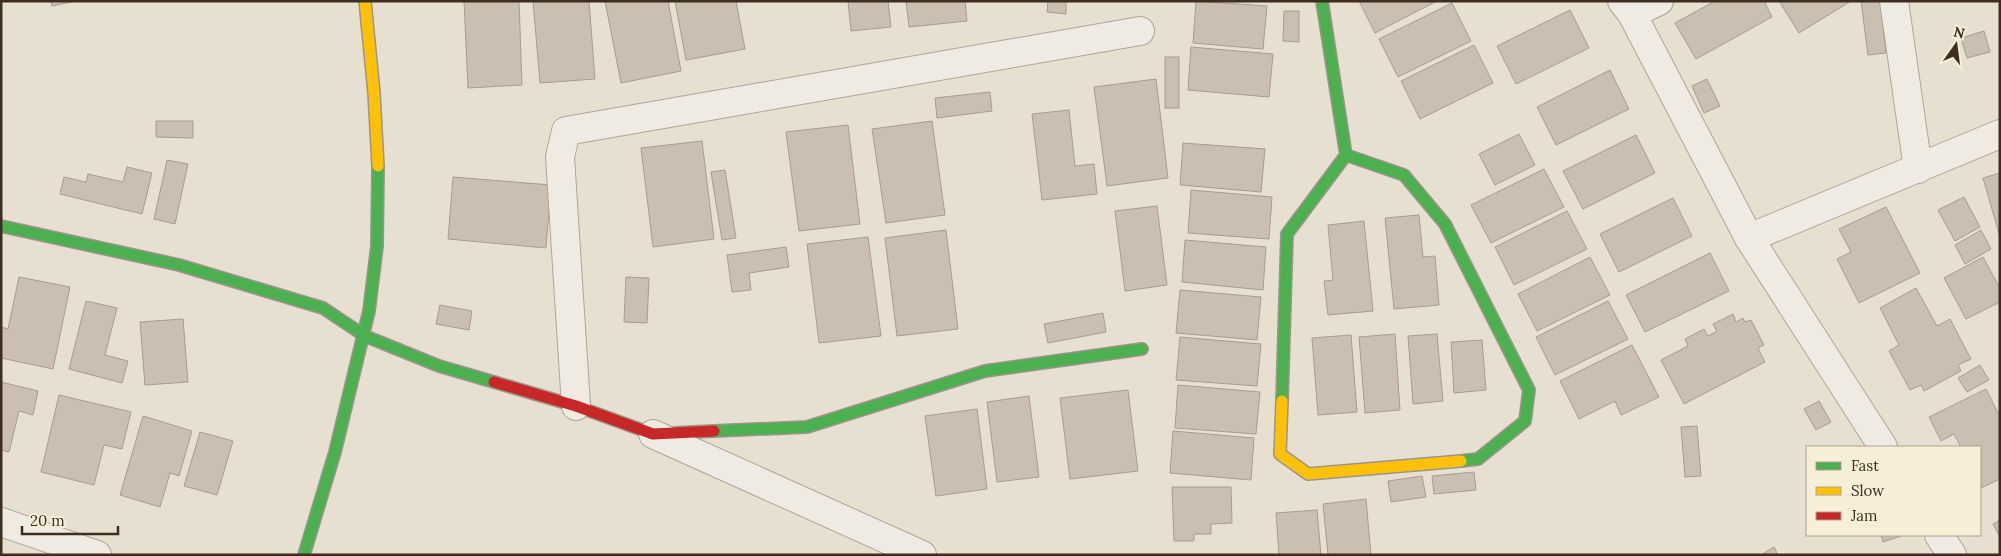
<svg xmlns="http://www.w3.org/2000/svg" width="2001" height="556" font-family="Lora,serif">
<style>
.building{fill:#cbbfb2;stroke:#a89c90}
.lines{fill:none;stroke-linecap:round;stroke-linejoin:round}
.street-casing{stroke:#ada599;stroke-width:30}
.fast-casing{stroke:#9c958a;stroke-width:14}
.slow-casing{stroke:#9c958a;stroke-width:14}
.jam-casing{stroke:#9c958a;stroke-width:14}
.street{stroke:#efebe3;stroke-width:28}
.fast{stroke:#4caf50;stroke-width:11}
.slow{stroke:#ffc107;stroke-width:11}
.jam{stroke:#c62828;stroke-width:11}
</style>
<rect width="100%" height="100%" fill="#e7e0d1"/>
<g class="building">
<polygon points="51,1 76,1 52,6"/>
<polygon points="464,1 519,1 522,85 468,88"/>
<polygon points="533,1 589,1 595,79 540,83"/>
<polygon points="605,1 668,1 681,71 621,83"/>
<polygon points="675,1 736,1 745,49 686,60"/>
<polygon points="848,1 888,1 891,27 851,31"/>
<polygon points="906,1 965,1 967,21 909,27"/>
<polygon points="1048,1 1088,1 1066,1 1066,14 1047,12"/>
<polygon points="1196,1 1267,6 1263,49 1193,43"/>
<polygon points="1359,1 1437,1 1375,33"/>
<polygon points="1715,1 1764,1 1772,17 1696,59 1675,23"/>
<polygon points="1779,1 1851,1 1799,33"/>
<polygon points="1861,1 1880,1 1886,53 1868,55"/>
<polygon points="1452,3 1471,41 1398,77 1379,39"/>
<polygon points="1570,10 1589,48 1516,84 1497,46"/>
<polygon points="1284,11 1299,11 1299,42 1283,41"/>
<polygon points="1984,31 1990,52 1967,58 1961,38"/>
<polygon points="1474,45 1493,83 1420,119 1401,81"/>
<polygon points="1191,47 1273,54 1269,97 1188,90"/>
<rect x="1165" y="57" width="14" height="51"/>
<polygon points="1610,70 1629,109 1556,145 1537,107"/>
<polygon points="1156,79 1168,178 1107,186 1094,87"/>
<polygon points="1707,79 1720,106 1704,113 1692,86"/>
<polygon points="990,92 992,111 937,118 935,98"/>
<polygon points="1069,110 1075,166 1094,164 1097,194 1042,200 1032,114"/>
<polygon points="156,121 193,121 193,138 156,137"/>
<polygon points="932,121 945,215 886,223 872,129"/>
<polygon points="848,125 860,224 799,231 786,132"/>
<polygon points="1519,134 1535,165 1495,185 1479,154"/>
<polygon points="1636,135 1655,173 1583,209 1563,171"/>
<polygon points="702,141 714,239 653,247 641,148"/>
<polygon points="1183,143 1265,149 1261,192 1180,185"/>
<polygon points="167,160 188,164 175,224 154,219"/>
<polygon points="127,167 152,173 142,214 60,194 64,177 86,182 88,174 123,182"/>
<polygon points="1544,169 1564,207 1491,243 1471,205"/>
<polygon points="725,170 736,238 722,240 711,172"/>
<polygon points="2000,173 2000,237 1983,178"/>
<polygon points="453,177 551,185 546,248 448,239"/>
<polygon points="1191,190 1272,197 1269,239 1188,233"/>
<polygon points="1964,197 1980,227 1955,241 1938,210"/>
<polygon points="1673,198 1692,236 1619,272 1600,234"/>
<polygon points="1157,206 1167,285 1125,291 1115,211"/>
<polygon points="1886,207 1920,273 1859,303 1837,259 1851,252 1839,229"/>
<polygon points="1567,211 1587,249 1514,285 1495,247"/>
<polygon points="1419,215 1423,257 1435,256 1439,305 1394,309 1385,218"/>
<polygon points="1364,221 1373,311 1328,315 1324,281 1333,280 1328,225"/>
<polygon points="946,230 958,329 897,336 885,238"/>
<polygon points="1981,230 1991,249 1965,264 1955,245"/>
<polygon points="868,237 881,336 819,343 807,244"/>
<polygon points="1185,240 1266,247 1263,290 1182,282"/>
<polygon points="786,247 789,267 749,273 751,290 732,292 727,255"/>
<polygon points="1710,253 1729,291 1645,332 1626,295"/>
<polygon points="1590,257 1610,295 1537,331 1518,294"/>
<polygon points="1983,257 2000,288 2000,302 1966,319 1944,278"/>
<polygon points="19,277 70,287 53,369 1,358 1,327 8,329"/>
<polygon points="626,277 649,278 647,323 624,322"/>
<polygon points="1916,288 1937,326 1950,319 1971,359 1958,365 1961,371 1924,391 1921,385 1910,390 1889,351 1899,345 1880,308"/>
<polygon points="1180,290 1261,297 1257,340 1176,333"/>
<polygon points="86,301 117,308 105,355 128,361 122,383 69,369"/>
<polygon points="1608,301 1628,339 1555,375 1536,337"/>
<polygon points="440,305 472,311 469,330 436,324"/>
<polygon points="1103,313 1106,332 1048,343 1044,324"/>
<polygon points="1733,314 1736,322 1743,318 1745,322 1751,320 1764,345 1758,348 1765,362 1684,404 1661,360 1688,346 1685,339 1704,329 1708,336 1717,331 1713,324"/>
<polygon points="183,319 188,382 145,385 140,322"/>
<polygon points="1395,334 1400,410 1365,413 1359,337"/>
<polygon points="1437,334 1443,401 1413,404 1408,336"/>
<polygon points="1351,335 1357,412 1318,415 1312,338"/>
<polygon points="1180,337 1261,344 1257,386 1176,380"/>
<polygon points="1482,340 1486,390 1454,393 1451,342"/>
<polygon points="1632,345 1659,397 1621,415 1615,401 1579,419 1560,381"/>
<polygon points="1980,365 1989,380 1967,392 1958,378"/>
<polygon points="1,382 38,391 33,415 19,411 9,452 1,450"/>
<polygon points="1178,385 1260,392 1256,434 1175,428"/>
<polygon points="1986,389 2000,417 2000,479 1981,488 1980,447 1961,447 1954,434 1941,441 1929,417"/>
<polygon points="1128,390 1138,471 1070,479 1060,398"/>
<polygon points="59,395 131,412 122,449 104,445 94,485 41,472"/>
<polygon points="1029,396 1039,477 997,482 987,402"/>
<polygon points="1819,401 1831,422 1816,430 1804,409"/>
<polygon points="977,409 987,489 936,496 925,416"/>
<polygon points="143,416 192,431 179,476 170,473 160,507 120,495"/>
<polygon points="1697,426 1701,476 1685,477 1681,427"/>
<polygon points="1173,431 1254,438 1251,480 1170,473"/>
<polygon points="200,432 233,441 217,495 184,486"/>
<polygon points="1474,472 1476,490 1434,494 1432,476"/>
<polygon points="1422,476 1426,497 1391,502 1388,481"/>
<polygon points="1172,487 1231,487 1232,523 1211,524 1211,534 1194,534 1194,541 1174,541"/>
<polygon points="1366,499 1371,555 1328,555 1323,504"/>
<polygon points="1317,510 1321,555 1279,555 1276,513"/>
<polygon points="2000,520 2000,537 1993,524"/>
<polygon points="1881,535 1901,535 1901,536 1883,542"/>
<polygon points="1774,547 1778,555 1761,555"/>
</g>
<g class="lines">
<defs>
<g id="street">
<polyline points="1622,1 1632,14 1749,238 1883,447"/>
<polyline points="1894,1 1918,169"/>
<polyline points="1632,14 1659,1"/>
<polyline points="1749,238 2000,134"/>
<polyline points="576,406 560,157 566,131 1140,31"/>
<polyline points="653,434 922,555"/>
<polyline points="1,522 97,555"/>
<polyline points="1939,535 1952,555"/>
</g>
<g id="fast">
<polyline points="1346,155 1404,175 1445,224 1529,390 1525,421 1478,459 1461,461"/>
<polyline points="1,226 179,265 323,308 365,336 439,366 494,382"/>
<polyline points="1282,401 1287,234 1346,155 1322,1"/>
<polyline points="714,431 807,427 985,371 1142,349"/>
<polyline points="304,555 335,452 369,311 377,246 378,166"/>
</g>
<g id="slow">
<polyline points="365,1 374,93 378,166"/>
<polyline points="1282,401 1280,454 1308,474 1461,461"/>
</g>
<polyline id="jam" points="494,382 576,406 653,434 714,431"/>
</defs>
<use href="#street" class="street-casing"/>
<use href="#fast" class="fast-casing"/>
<use href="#slow" class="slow-casing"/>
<use href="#jam" class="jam-casing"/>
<use href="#street" class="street"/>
<use href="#fast" class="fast"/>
<use href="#slow" class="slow"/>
<use href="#jam" class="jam"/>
</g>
<rect width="2001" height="556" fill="none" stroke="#3d2e20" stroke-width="5"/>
<rect x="1806" y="446" width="175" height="90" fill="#f7eed8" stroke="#ada18e"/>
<rect x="1816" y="462" width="25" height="8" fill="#4caf50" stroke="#ada18e"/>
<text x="1851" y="471" font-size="15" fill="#3d2e20">Fast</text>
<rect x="1816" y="487" width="25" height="8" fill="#ffc107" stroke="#ada18e"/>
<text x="1851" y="496" font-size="15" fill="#3d2e20">Slow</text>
<rect x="1816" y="512" width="25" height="8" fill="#c62828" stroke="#ada18e"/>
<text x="1851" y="521" font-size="15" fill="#3d2e20">Jam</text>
<g transform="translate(1956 45) rotate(14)" stroke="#f7eed8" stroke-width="4" paint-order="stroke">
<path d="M0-4L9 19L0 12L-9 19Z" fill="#3d2e20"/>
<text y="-8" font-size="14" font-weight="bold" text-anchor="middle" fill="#3d2e20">N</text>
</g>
<path d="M22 526v8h96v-8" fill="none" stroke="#3d2e20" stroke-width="2.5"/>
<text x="30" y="526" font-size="15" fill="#3d2e20" stroke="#f7eed8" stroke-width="4" paint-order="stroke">20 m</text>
</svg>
